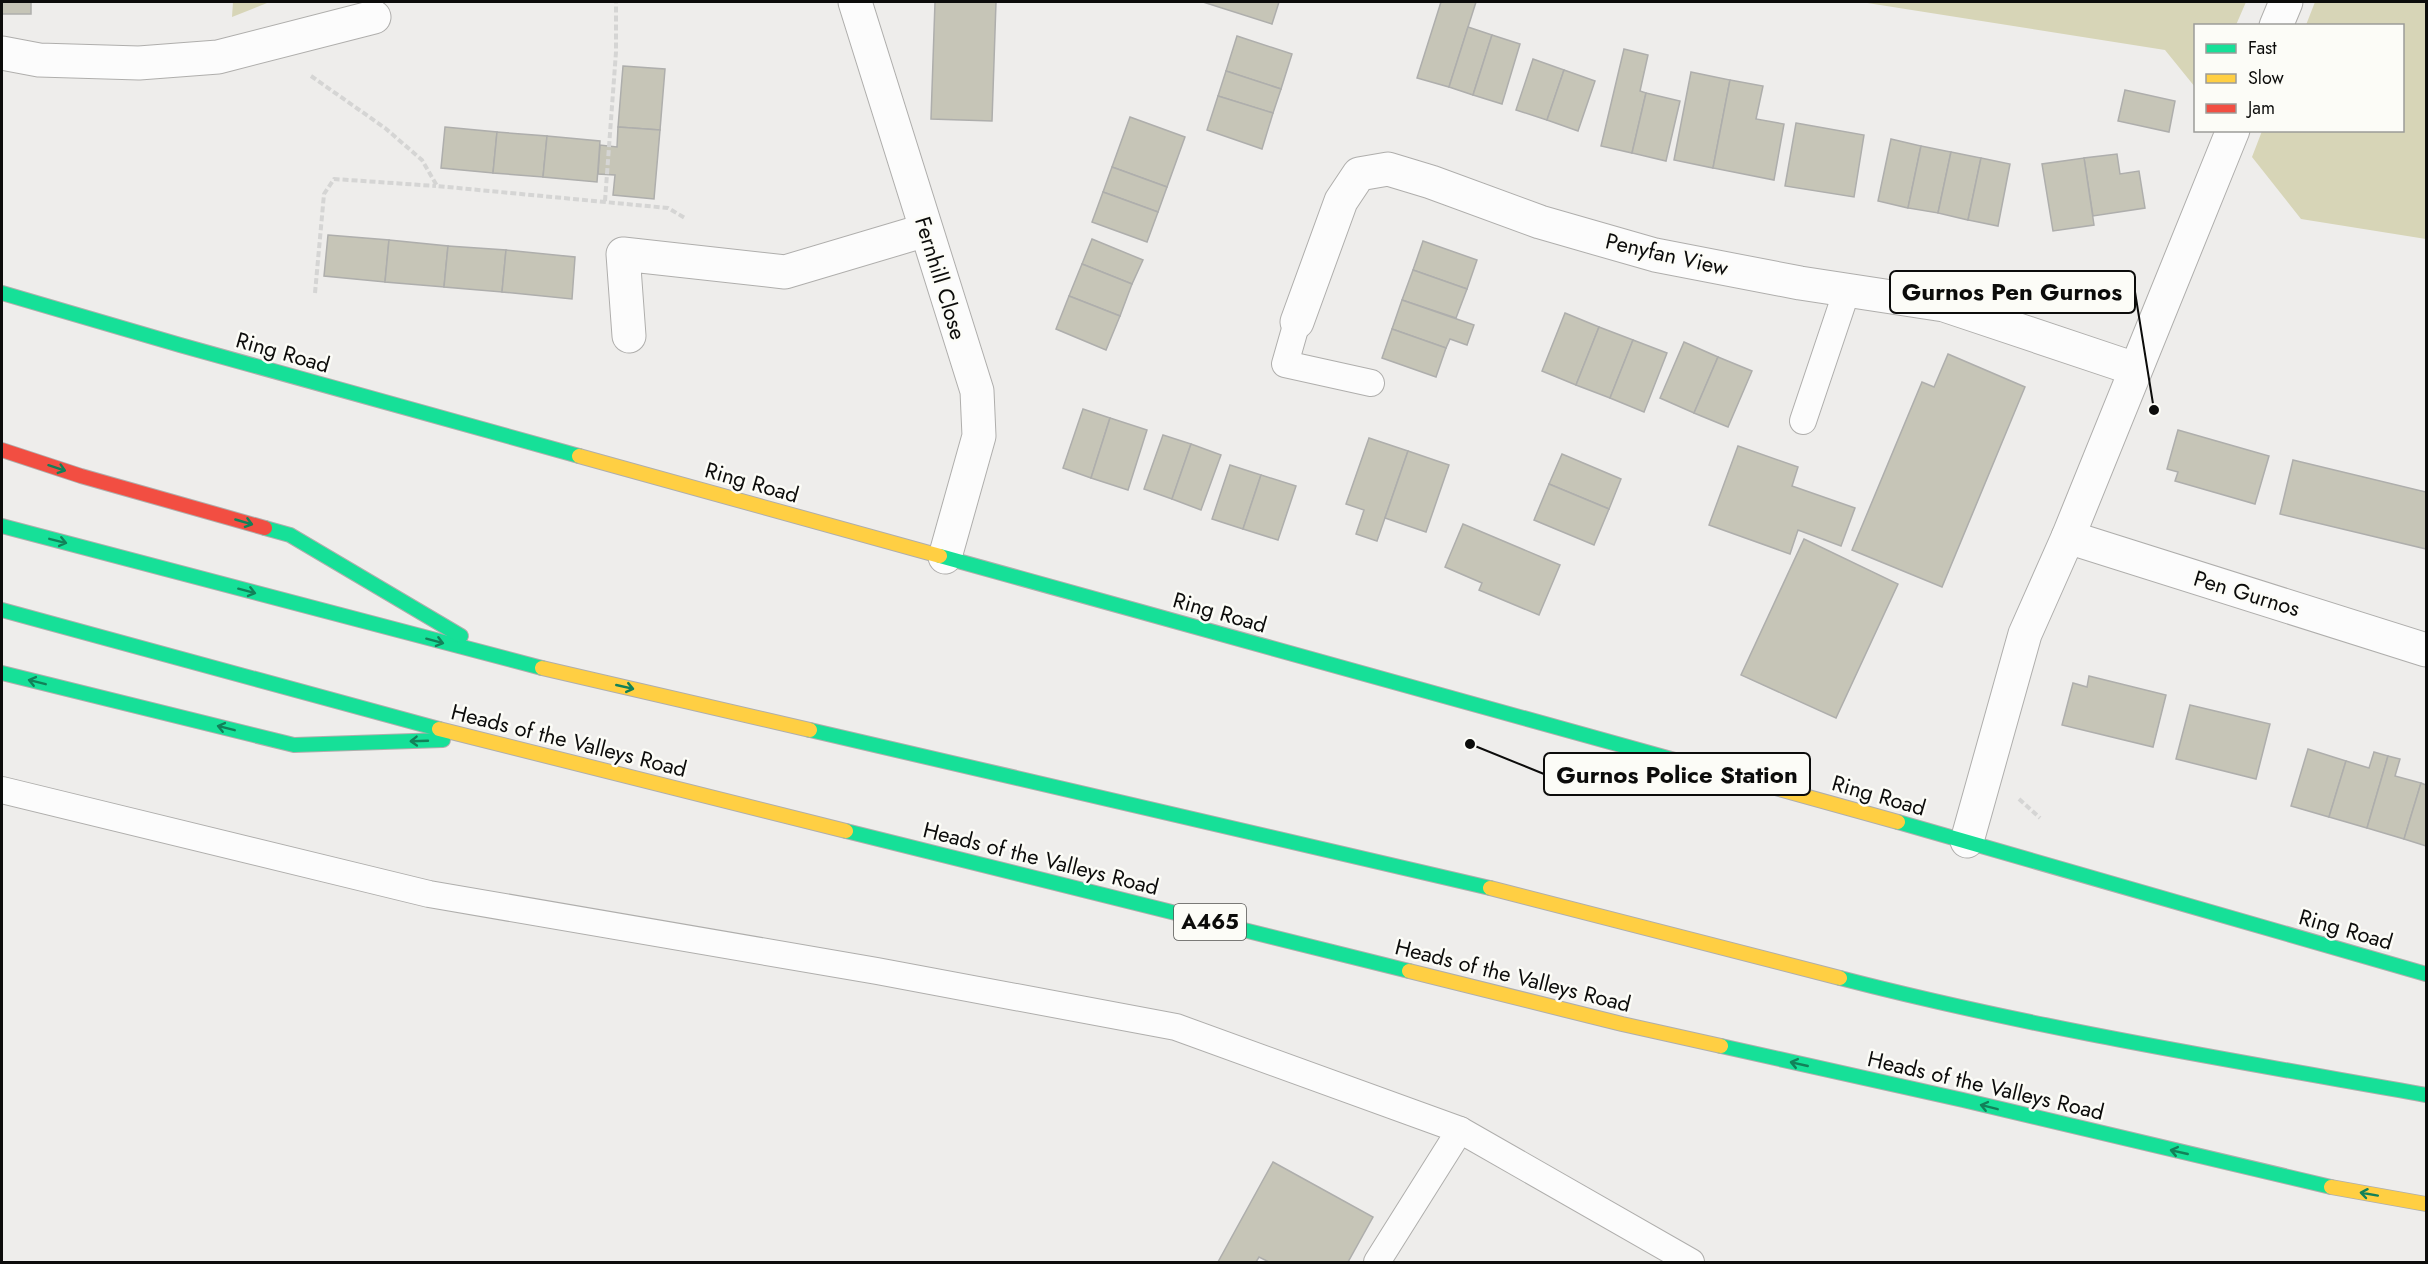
<svg xmlns="http://www.w3.org/2000/svg" width="2428" height="1264" font-family="Jost,sans-serif">
<style>
.green{fill:#d7d5b7}
.building{fill:#c6c5b7;stroke:#aeaeac;stroke-width:1.5}
.lines{fill:none;stroke-linecap:round;stroke-linejoin:round}
.lane-casing{stroke:#afaeac;stroke-width:28}
.street-casing{stroke:#afaeac;stroke-width:35}
.fast-casing{stroke:#afaeac;stroke-width:16}
.slow-casing{stroke:#afaeac;stroke-width:16}
.jam-casing{stroke:#afaeac;stroke-width:16}
.path{stroke:#d5d5d4;stroke-width:4;stroke-dasharray:6 3;stroke-linecap:butt}
.lane{stroke:#fcfcfc;stroke-width:26}
.street{stroke:#fcfcfc;stroke-width:33}
.fast{stroke:#16e098;stroke-width:14}
.slow{stroke:#ffcf43;stroke-width:14}
.jam{stroke:#f24e42;stroke-width:14}
.oneway{stroke:#128159}
.labels{text-anchor:middle;stroke-width:5;stroke-linejoin:round;paint-order:stroke}
.shield{fill:#fcfcf7;stroke:#545452;stroke-width:1.5}
.shield-label{font-size:21px;font-weight:bold;fill:#0c0c0b}
.street-label{font-size:22px;fill:#0c0c0b;stroke:#fcfcf7}
.leader{fill:none;stroke:#0c0c0b;stroke-width:2}
.callout-dot{fill:#0c0c0b;stroke:#fcfcf7;stroke-width:2}
.callout{fill:#fcfcf7;stroke:#0c0c0b;stroke-width:2}
.callout-label{font-size:24px;text-anchor:middle;font-weight:bold;fill:#0c0c0b}
</style>
<rect width="100%" height="100%" fill="#eeedeb"/>
<g class="green">
<polygon points="233,2 267,2 267,3 232,17"/>
<polygon points="1861,2 2246,2 2236,25 2196,26 2195,87 2165,50"/>
<polygon points="2315,2 2426,2 2426,239 2301,219 2252,157 2262,131 2402,130 2402,26 2306,25"/>
</g>
<g class="building">
<rect x="2" y="2" width="29" height="12"/>
<polygon points="935,2 996,2 992,121 931,119"/>
<polygon points="1203,2 1279,2 1272,24"/>
<polygon points="1441,2 1476,2 1449,87 1417,78"/>
<polygon points="1468,27 1492,35 1473,95 1449,87"/>
<polygon points="1492,35 1520,44 1502,104 1473,95"/>
<polygon points="1237,36 1292,54 1281,89 1226,71"/>
<polygon points="1624,49 1648,55 1640,91 1646,93 1632,153 1601,146"/>
<polygon points="1533,59 1564,70 1547,120 1516,110"/>
<polygon points="623,66 665,69 660,130 618,127"/>
<polygon points="1564,70 1595,81 1578,131 1547,120"/>
<polygon points="1226,71 1281,89 1273,113 1218,96"/>
<polygon points="1691,72 1730,80 1713,168 1674,160"/>
<polygon points="1730,80 1763,86 1756,119 1784,124 1774,180 1713,168"/>
<polygon points="2125,90 2175,101 2169,132 2118,121"/>
<polygon points="1646,93 1680,101 1666,161 1632,153"/>
<polygon points="1218,96 1273,113 1262,149 1207,130"/>
<polygon points="1130,117 1185,137 1167,187 1112,167"/>
<polygon points="1796,123 1864,135 1854,197 1785,186"/>
<polygon points="445,127 497,132 493,173 441,168"/>
<polygon points="618,127 660,130 654,199 613,195 615,175 598,174 600,145 617,147"/>
<polygon points="497,132 547,136 543,177 493,173"/>
<polygon points="547,136 600,141 597,182 543,177"/>
<polygon points="1891,139 1921,146 1908,208 1878,201"/>
<polygon points="1921,146 1951,152 1938,213 1908,208"/>
<polygon points="1951,152 1981,158 1968,220 1938,213"/>
<polygon points="2117,154 2120,174 2139,171 2145,208 2093,216 2084,158"/>
<polygon points="1981,158 2010,164 1998,226 1968,220"/>
<polygon points="2084,158 2094,225 2053,231 2042,164"/>
<polygon points="1112,167 1167,187 1158,212 1103,192"/>
<polygon points="1103,192 1158,212 1147,242 1092,222"/>
<polygon points="328,235 389,240 385,282 324,276"/>
<polygon points="1092,239 1143,260 1132,284 1082,264"/>
<polygon points="389,240 448,246 444,287 385,282"/>
<polygon points="1423,241 1477,260 1467,289 1413,270"/>
<polygon points="448,246 506,250 502,292 444,287"/>
<polygon points="506,250 575,257 572,299 502,292"/>
<polygon points="1082,264 1132,284 1120,316 1069,296"/>
<polygon points="1413,270 1467,289 1456,318 1402,300"/>
<polygon points="1069,296 1120,316 1106,350 1056,329"/>
<polygon points="1402,300 1474,325 1467,345 1450,339 1446,348 1392,329"/>
<polygon points="1565,313 1599,327 1576,385 1542,371"/>
<polygon points="1599,327 1633,340 1610,398 1576,385"/>
<polygon points="1392,329 1446,348 1436,377 1382,358"/>
<polygon points="1633,340 1667,353 1644,412 1610,398"/>
<polygon points="1684,342 1718,357 1694,413 1660,398"/>
<polygon points="1948,354 2025,387 1942,587 1852,550 1922,382 1934,387"/>
<polygon points="1718,357 1752,371 1728,427 1694,413"/>
<polygon points="1083,409 1110,418 1091,478 1063,468"/>
<polygon points="1110,418 1147,430 1128,490 1091,478"/>
<polygon points="2178,430 2269,456 2255,504 2175,481 2178,472 2167,469"/>
<polygon points="1163,435 1191,444 1172,499 1144,489"/>
<polygon points="1369,438 1408,451 1377,541 1356,534 1364,510 1346,504"/>
<polygon points="1191,444 1221,455 1201,510 1172,499"/>
<polygon points="1738,446 1798,467 1792,486 1855,508 1841,546 1798,530 1790,554 1709,525"/>
<polygon points="1408,451 1449,465 1426,532 1385,518"/>
<polygon points="1562,454 1621,479 1609,509 1549,484"/>
<polygon points="2293,460 2426,492 2426,549 2280,514"/>
<polygon points="1230,465 1261,475 1243,529 1212,519"/>
<polygon points="1261,475 1296,486 1278,540 1243,529"/>
<polygon points="1549,484 1609,509 1594,545 1534,520"/>
<polygon points="1463,524 1560,565 1539,615 1479,590 1482,583 1445,567"/>
<polygon points="1804,539 1898,584 1836,718 1741,675"/>
<polygon points="2089,676 2166,695 2153,747 2062,725 2073,683 2087,687"/>
<polygon points="2190,705 2270,724 2256,779 2176,759"/>
<polygon points="2308,749 2346,761 2329,817 2291,806"/>
<polygon points="2374,752 2388,756 2367,828 2329,817 2346,761 2369,768"/>
<polygon points="2388,756 2400,759 2395,776 2421,783 2404,839 2367,828"/>
<polygon points="2421,783 2426,785 2426,846 2404,839"/>
<polygon points="1273,1162 1373,1217 1348,1262 1269,1262 1259,1257 1256,1262 1218,1262"/>
</g>
<g class="lines">
<defs>
<g id="lane">
<polyline points="1297,322 1285,364 1371,383"/>
<polyline points="1803,421 1847,290"/>
<polyline points="2,790 429,894 877,971 1176,1027 1460,1130"/>
<polyline points="1377,1262 1460,1130 1691,1262"/>
</g>
<g id="street">
<polyline points="855,2 977,391 979,436 945,557"/>
<polyline points="2276,26 2286,2"/>
<polyline points="2,53 39,60 139,63 218,57 374,17"/>
<polyline points="1297,322 1341,201 1359,174 1388,169 1431,182 1540,222 1655,255 1800,283 1944,305 2135,369"/>
<polyline points="629,336 623,254 785,272 926,230"/>
<polyline points="2068,537 2426,650"/>
<polyline points="1967,841 2025,634 2068,537 2233,130"/>
</g>
<g id="fast">
<polyline points="2,293 180,345 579,456"/>
<polyline points="2,526 542,668"/>
<polyline points="265,528 290,535 461,636"/>
<polyline points="940,556 1682,762"/>
<polyline points="2,610 439,729"/>
<polyline points="2,673 294,745 443,740"/>
<polyline points="810,730 1490,888"/>
<polyline points="1898,822 2426,974"/>
<polyline points="846,831 1409,971"/>
<path d="M1840,978C2033,1028 2230,1060 2426,1095"/>
<polyline points="1721,1046 1963,1100 2331,1187"/>
</g>
<g id="slow">
<polyline points="579,456 940,556"/>
<polyline points="542,668 810,730"/>
<polyline points="439,729 846,831"/>
<polyline points="1682,762 1898,822"/>
<polyline points="1490,888 1840,978"/>
<polyline points="1409,971 1622,1024 1721,1046"/>
<polyline points="2331,1187 2426,1204"/>
</g>
<polyline id="jam" points="2,450 81,476 265,528"/>
</defs>
<use href="#lane" class="lane-casing"/>
<use href="#street" class="street-casing"/>
<use href="#fast" class="fast-casing"/>
<use href="#slow" class="slow-casing"/>
<use href="#jam" class="jam-casing"/>
<g class="path">
<polyline points="311,76 385,128 422,160 437,186 668,208 685,218"/>
<polyline points="605,201 616,52 616,2"/>
<polyline points="315,293 324,194 334,179 436,186"/>
<polyline points="2019,799 2040,818"/>
</g>
<use href="#lane" class="lane"/>
<use href="#street" class="street"/>
<use href="#fast" class="fast"/>
<use href="#slow" class="slow"/>
<use href="#jam" class="jam"/>
</g>
<defs><path id="oneway-shaft" d="M-6 0H5M1.5-3L5.5 0L1.5 3" fill="none" stroke-width="1.6" stroke-linecap="round" stroke-linejoin="round" transform="scale(1.5)"/></defs>
<g class="oneway">
<use href="#oneway-shaft" transform="translate(57 468) rotate(18)"/>
<use href="#oneway-shaft" transform="translate(244 522) rotate(16)"/>
<use href="#oneway-shaft" transform="translate(58 541) rotate(14)"/>
<use href="#oneway-shaft" transform="translate(247 591) rotate(15)"/>
<use href="#oneway-shaft" transform="translate(435 641) rotate(15)"/>
<use href="#oneway-shaft" transform="translate(37 682) rotate(-166)"/>
<use href="#oneway-shaft" transform="translate(625 687) rotate(13)"/>
<use href="#oneway-shaft" transform="translate(226 728) rotate(-166)"/>
<use href="#oneway-shaft" transform="translate(419 741) rotate(178)"/>
<use href="#oneway-shaft" transform="translate(1799 1064) rotate(-167)"/>
<use href="#oneway-shaft" transform="translate(1989 1107) rotate(-166)"/>
<use href="#oneway-shaft" transform="translate(2179 1152) rotate(-167)"/>
<use href="#oneway-shaft" transform="translate(2369 1194) rotate(-170)"/>
</g>
<g class="labels">
<rect class="shield" x="1174" y="904" width="72" height="36" rx="4.5"/>
<g class="shield-label">
<text x="1210" y="929">A465</text>
</g>
<g class="street-label">
<text transform="translate(1667 254) rotate(13)" y="8">Penyfan View</text>
<text transform="translate(941 278) rotate(73)" y="8">Fernhill Close</text>
<text transform="translate(283 352) rotate(16)" y="8">Ring Road</text>
<text transform="translate(752 482) rotate(16)" y="8">Ring Road</text>
<text transform="translate(2247 593) rotate(17)" y="8">Pen Gurnos</text>
<text transform="translate(1220 612) rotate(16)" y="8">Ring Road</text>
<text transform="translate(569 740) rotate(14)" y="8">Heads of the Valleys Road</text>
<text transform="translate(1879 795) rotate(16)" y="8">Ring Road</text>
<text transform="translate(1041 858) rotate(14)" y="8">Heads of the Valleys Road</text>
<text transform="translate(2346 929) rotate(16)" y="8">Ring Road</text>
<text transform="translate(1513 975) rotate(14)" y="8">Heads of the Valleys Road</text>
<text transform="translate(1986 1085) rotate(13)" y="8">Heads of the Valleys Road</text>
</g>
</g>
<path class="leader" d="M2154 410L2135 292M1470 744L1544 774"/>
<g class="callout-dot">
<circle cx="2154" cy="410" r="6"/>
<circle cx="1470" cy="744" r="6"/>
</g>
<g class="callout">
<rect x="1890" y="271" width="245" height="42" rx="6"/>
<rect x="1544" y="753" width="266" height="42" rx="6"/>
</g>
<g class="callout-label">
<text x="2012" y="300">Gurnos Pen Gurnos</text>
<text x="1677" y="783">Gurnos Police Station</text>
</g>
<rect width="2428" height="1264" fill="none" stroke="#0c0c0b" stroke-width="6"/>
<rect x="2194" y="24" width="210" height="108" fill="#fcfcf7" stroke="#9c9c99" stroke-width="1.5"/>
<rect x="2206" y="44" width="30" height="9" fill="#16e098" stroke="#9c9c99" stroke-width="1.5"/>
<text x="2248" y="54" font-size="18" fill="#0c0c0b">Fast</text>
<rect x="2206" y="74" width="30" height="9" fill="#ffcf43" stroke="#9c9c99" stroke-width="1.5"/>
<text x="2248" y="84" font-size="18" fill="#0c0c0b">Slow</text>
<rect x="2206" y="104" width="30" height="9" fill="#f24e42" stroke="#9c9c99" stroke-width="1.5"/>
<text x="2248" y="114" font-size="18" fill="#0c0c0b">Jam</text>
</svg>
